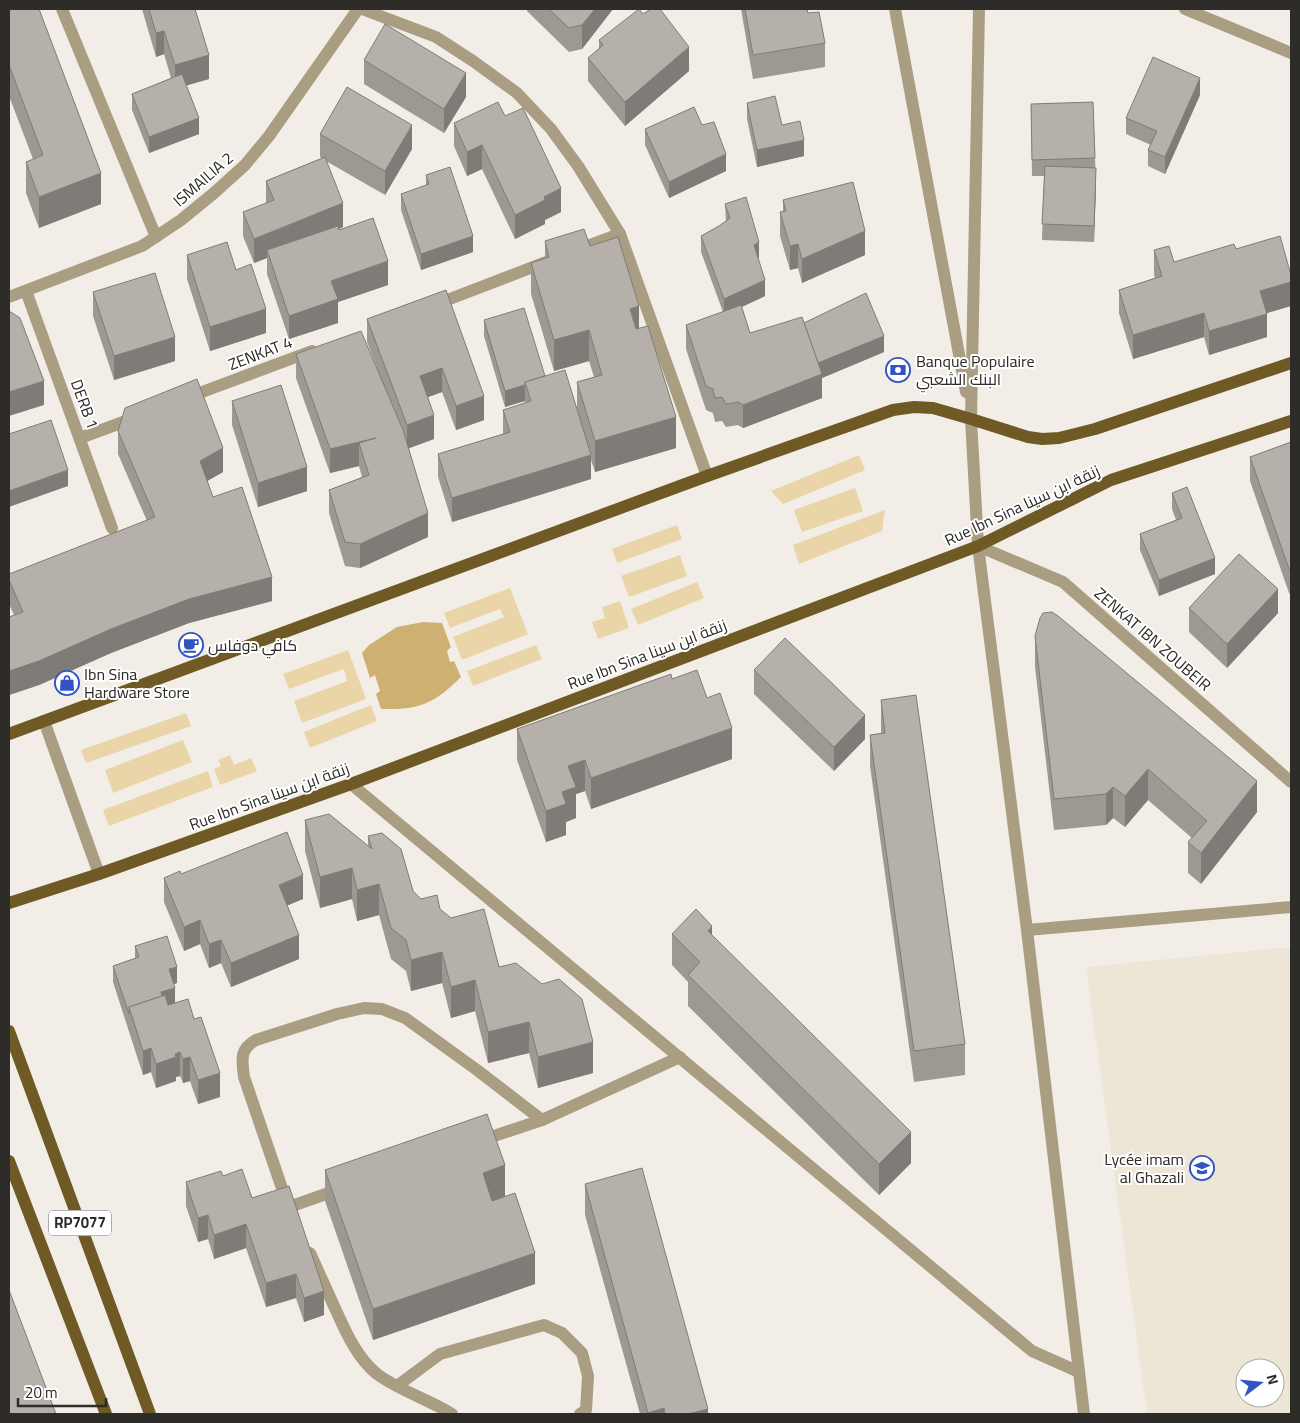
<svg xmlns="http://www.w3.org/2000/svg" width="1300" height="1423" font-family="Georgia,Cairo,serif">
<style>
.built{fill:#ede6d7;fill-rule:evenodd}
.green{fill:#e9d5a7}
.water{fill:#ceb172}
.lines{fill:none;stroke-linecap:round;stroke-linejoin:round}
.minor{stroke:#a99d82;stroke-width:12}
.major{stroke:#6f5925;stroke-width:12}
.wall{fill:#9c9892}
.shaded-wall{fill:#7f7c77}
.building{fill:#b5b1aa;stroke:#7f7c77}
.labels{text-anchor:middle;stroke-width:4;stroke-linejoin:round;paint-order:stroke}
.shield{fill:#fff;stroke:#6d6b69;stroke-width:1}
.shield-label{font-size:15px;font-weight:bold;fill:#2e2c29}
.street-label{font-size:16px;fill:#2e2c29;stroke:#fff}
.poi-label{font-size:16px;fill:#2e2c29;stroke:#fff;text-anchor:start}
</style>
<rect width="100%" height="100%" fill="#f2eee7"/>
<path class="built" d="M1291,947V1414H1147L1086,967ZM1245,1368H1275V1398H1245Z"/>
<g class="green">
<polygon points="859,455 865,470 783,504 771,491"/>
<polygon points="855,488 863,511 802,532 794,510"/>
<polygon points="885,510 882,531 799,564 793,545"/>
<polygon points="677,525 682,539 617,563 612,549"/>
<polygon points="680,555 687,576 629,597 621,576"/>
<polygon points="697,582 704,598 638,625 631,609"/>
<polygon points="510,588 528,634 462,660 453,637 504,617 500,609 450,628 444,613"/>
<polygon points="620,601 629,628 598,639 592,622 605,618 602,607"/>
<polygon points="536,645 542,659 473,686 467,671"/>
<polygon points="348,650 366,699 302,723 294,701 347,681 344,669 289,689 283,674"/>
<polygon points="371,705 377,721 310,748 304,732"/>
<polygon points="186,713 191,726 86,763 81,750"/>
<polygon points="183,740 192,762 113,793 105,770"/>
<polygon points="230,755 234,765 251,758 257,771 220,785 214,769 221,766 218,760"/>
<polygon points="208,771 213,787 109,826 103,810"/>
</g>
<path class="water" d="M423,622L442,623L451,647L447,651L450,662L454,661L461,677C434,704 419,710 381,709L376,694L380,691L375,675L370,678L362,653L369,645L397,627Z"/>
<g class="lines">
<g class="minor">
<polyline points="62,9 156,237"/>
<polyline points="362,9 436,37 473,61 517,93 551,129 578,166 620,234 707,476"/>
<polyline points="895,9 966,392"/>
<polyline points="979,9 971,419 978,546 1027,930 1084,1414"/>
<polyline points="1185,9 1291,53"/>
<polyline points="574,251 620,234"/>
<polyline points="26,291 112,528"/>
<polyline points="9,297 142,246 181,220 214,193 245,165 269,136 358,9"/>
<polyline points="434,305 546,262"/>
<polyline points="186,398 312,351"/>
<polyline points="80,438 137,417"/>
<polyline points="978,546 1063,582 1291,782"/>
<polyline points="44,721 99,874"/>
<polyline points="351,784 1032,1351 1079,1372"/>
<polyline points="1027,930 1291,907"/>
<polyline points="479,1141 542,1120 680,1057"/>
<path d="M287,1203L244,1077C242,1061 239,1049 256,1040L337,1014L364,1008L382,1009L405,1018L477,1070L542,1120"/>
<polyline points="289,1207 340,1189"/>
<path d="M310,1253C318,1271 326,1288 334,1306C345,1330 356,1357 377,1374C400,1391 428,1399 452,1414"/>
<polyline points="397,1386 440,1354 544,1325 562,1333 582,1353 588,1376 586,1410 580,1414"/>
</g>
<g class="major">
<polyline points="9,734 707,476 893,410 914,407 933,408 971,419 1028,437 1042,439 1059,438 1095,429 1291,363"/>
<polyline points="9,903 99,874 351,784 978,546 1111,480 1291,421"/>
<polyline points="9,1031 150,1414"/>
<polyline points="9,1161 106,1414"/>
</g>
</g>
<g class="wall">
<polygon points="9,9 101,204 39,228 26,193 26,162 33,159 9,96"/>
<polygon points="142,9 195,9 209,79 186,85 199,134 149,153 132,110 132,94 171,78 164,54 156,57"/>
<polygon points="527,9 613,9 582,49 569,52 527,11"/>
<polygon points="741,9 807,9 808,13 825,43 825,67 753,79"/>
<polygon points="599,40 689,71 625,126 588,81 588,58 599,49"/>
<polygon points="364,60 466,97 444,133 364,84"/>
<polygon points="1200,95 1165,174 1148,166 1148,150 1151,145 1126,134 1126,118"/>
<polygon points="1093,102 1096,184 1094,242 1042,240 1044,176 1032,176 1031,104"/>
<polygon points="747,103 782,125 804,156 757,167 747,119"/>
<polygon points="505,116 561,212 545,220 545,224 515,239 482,169 467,176 454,146 454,123"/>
<polygon points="702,125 726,171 669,198 645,145 645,129"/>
<polygon points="320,134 412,149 385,195 326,161 343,227 339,229 388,285 338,302 338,323 289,339 267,274 267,258 254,263 243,236 243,212 266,204 266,181 322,158 320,157"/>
<polygon points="426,175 473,252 421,270 401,210 401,194 426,186"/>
<polygon points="783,200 865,255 802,283 798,268 790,270 780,236 780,212 783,212"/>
<polygon points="725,204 759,258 758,259 765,296 742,307 750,333 804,323 884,352 822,378 822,398 743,428 738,425 726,427 722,421 715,422 713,413 706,410 686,349 686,325 723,312 701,252 701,236 719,226 726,221"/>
<polygon points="545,241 590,246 639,328 676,448 595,472 591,460 591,479 452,522 438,477 438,454 503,434 503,410 525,403 525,401 505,407 484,336 484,320 545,376 577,410 577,382 594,377 589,361 554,371 531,294 531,263 545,259"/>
<polygon points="1236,249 1291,275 1291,306 1267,313 1267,337 1209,355 1204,337 1133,359 1119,313 1119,290 1155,278 1154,274 1154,250 1174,262"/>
<polygon points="187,255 266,333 210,351 187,279"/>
<polygon points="446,290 484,420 456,430 442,392 428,397 434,439 409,448 428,537 360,568 345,566 329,513 329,490 362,477 359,466 330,473 296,378 296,354 377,368 367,342 367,319"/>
<polygon points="93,292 175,361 114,380 93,316"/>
<polygon points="232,401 307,491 258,507 232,425"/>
<polygon points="118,431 223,472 207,481 213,497 272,601 189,623 111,653 39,685 9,695 9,617 14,615 9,604 9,574 147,521 118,454"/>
<polygon points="1291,442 1291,595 1289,593 1250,481 1250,457"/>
<polygon points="1172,493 1215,574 1159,596 1140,550 1140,534 1176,520 1172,509"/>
<polygon points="1189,608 1278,613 1227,668 1189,632"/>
<polygon points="1035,636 1257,812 1201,884 1188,873 1188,842 1192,838 1148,800 1125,827 1113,818 1106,825 1054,830 1035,667"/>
<polygon points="754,670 865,739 834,771 754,694"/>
<polygon points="672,679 707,698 732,759 591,809 585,791 576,794 576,818 566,822 566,835 546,842 517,760 517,729"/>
<polygon points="881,700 965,1044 965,1075 914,1082 870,766 870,735 881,733"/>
<polygon points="305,820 368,846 368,836 413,891 421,899 440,909 499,967 593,1073 538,1088 529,1053 488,1063 475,1011 451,1018 442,983 411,991 406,971 391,959 379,915 357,921 352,899 320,908 305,851"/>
<polygon points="181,874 303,899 287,905 299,959 231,987 221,963 209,968 200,944 184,951 164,902 164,878"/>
<polygon points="672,934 712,935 911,1163 879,1195 688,1006 688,982 672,965"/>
<polygon points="135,946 177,983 173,984 175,1003 220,1097 198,1104 190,1081 183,1083 180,1076 176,1077 176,1081 156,1088 151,1072 143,1075 113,982 113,966 135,958"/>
<polygon points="325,1170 505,1196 535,1284 373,1340 325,1201"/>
<polygon points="223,1176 252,1198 324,1315 304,1322 296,1298 266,1307 246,1248 214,1259 208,1239 198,1242 186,1206 186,1182"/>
<polygon points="585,1184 708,1414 640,1414 585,1215"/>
</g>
<g class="shaded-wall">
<polygon points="595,9 613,9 582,49 582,25"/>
<polygon points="164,31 164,54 156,57 156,33"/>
<polygon points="689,47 689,71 625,126 625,102"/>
<polygon points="209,55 209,79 175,89 175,65"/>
<polygon points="466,73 466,97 444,133 444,109"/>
<polygon points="1200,78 1200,95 1165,174 1165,157"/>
<polygon points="199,118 199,134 149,153 149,137"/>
<polygon points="412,125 412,149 385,195 385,171"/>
<polygon points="804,140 804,156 757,167 757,150"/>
<polygon points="482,145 482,169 467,176 467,152"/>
<polygon points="726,154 726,171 669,198 669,182"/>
<polygon points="1096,168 1096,184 1094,242 1094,226"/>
<polygon points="101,173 101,204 39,228 39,197"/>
<polygon points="561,188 561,212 545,220 545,224 515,239 515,215 544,197"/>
<polygon points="343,203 343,227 269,257 267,250 267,258 254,263 254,239"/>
<polygon points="865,231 865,255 802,283 802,259"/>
<polygon points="473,236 473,252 421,270 421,254"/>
<polygon points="759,242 759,258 754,262 754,245"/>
<polygon points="798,244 798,268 790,270 790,246"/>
<polygon points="388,261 388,285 338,302 338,323 289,339 289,316 331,281"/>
<polygon points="765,280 765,296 724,315 724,299"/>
<polygon points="1291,282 1291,306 1260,315 1260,291"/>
<polygon points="639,306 639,336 630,309"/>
<polygon points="266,309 266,333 210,351 210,327"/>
<polygon points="1204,313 1204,337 1133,359 1133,335"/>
<polygon points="1267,314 1267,337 1209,355 1209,331"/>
<polygon points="589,330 589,361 554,371 554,340"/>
<polygon points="884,336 884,352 822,378 822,398 743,428 743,405 816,364"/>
<polygon points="175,337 175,361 114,380 114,356"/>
<polygon points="442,368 442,392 420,400 420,376"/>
<polygon points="44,381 44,405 9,416 9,392"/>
<polygon points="525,385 525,401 505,407 505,391"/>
<polygon points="484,396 484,420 456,430 456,406"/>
<polygon points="434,415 434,439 407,449 407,425"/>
<polygon points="676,417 676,448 595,472 595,441"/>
<polygon points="376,438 359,443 359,466 330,473 330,449"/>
<polygon points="223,448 223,472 200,485 200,461"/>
<polygon points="591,455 591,479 452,522 452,498"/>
<polygon points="307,467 307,491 258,507 258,483"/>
<polygon points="68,470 68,486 9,507 9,491"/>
<polygon points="428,513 428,537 360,568 360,544"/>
<polygon points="1215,558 1215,574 1159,596 1159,580"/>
<polygon points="272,577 272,601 189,623 111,653 39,685 9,695 9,671 111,629 189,599"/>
<polygon points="1278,589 1278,613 1227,668 1227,644"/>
<polygon points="865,715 865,739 834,771 834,747"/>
<polygon points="732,728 732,759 591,809 591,778"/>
<polygon points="585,760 585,791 576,794 576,818 566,822 566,835 546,842 546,811 568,766"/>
<polygon points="1148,769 1148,800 1125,827 1125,796"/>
<polygon points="1257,781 1257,812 1201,884 1201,853"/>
<polygon points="1113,787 1113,818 1106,825 1106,794"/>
<polygon points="352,868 352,899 320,908 320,877"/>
<polygon points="303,875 303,899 279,909 279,885"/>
<polygon points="379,884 379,915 357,921 357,890"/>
<polygon points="200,920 200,944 184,951 184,927"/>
<polygon points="712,926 712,957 708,931"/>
<polygon points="299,935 299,959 231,987 231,963"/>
<polygon points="221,940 221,963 209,968 209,944"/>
<polygon points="442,952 442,983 411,991 411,960"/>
<polygon points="177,967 177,983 169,986 169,969"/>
<polygon points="475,980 475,1011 451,1018 451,987"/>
<polygon points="175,988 175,1004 165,1007 161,992"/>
<polygon points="529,1022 529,1053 488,1063 488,1032"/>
<polygon points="593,1042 593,1073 538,1088 538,1057"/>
<polygon points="151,1048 151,1072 143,1075 143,1051"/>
<polygon points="180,1052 180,1076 176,1077 176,1081 156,1088 156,1064"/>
<polygon points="190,1057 190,1081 183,1083 183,1059"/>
<polygon points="220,1073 220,1097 198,1104 198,1080"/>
<polygon points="911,1132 911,1163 879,1195 879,1164"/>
<polygon points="505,1165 505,1196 483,1204 483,1173"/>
<polygon points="208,1215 208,1239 198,1242 198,1218"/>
<polygon points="246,1224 246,1248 214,1259 214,1235"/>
<polygon points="535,1253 535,1284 373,1340 373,1309"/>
<polygon points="296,1274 296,1298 266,1307 266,1283"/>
<polygon points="324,1291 324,1315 304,1322 304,1298"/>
<polygon points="664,1408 664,1414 648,1414 648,1413"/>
<polygon points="708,1409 708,1414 688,1414"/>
</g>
<g class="building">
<polygon points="9,9 39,9 101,173 39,197 26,162 43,155 9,65"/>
<polygon points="149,9 195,9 209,55 175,65 164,31 156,33"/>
<polygon points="549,9 595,9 582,25 569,28"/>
<polygon points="639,9 643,14 651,9 660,9 689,47 625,102 588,58 603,45 599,40"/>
<polygon points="745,9 807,9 808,13 819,12 825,43 753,55"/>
<polygon points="385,24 466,73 444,109 364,60"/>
<polygon points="1153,57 1200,78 1165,157 1148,150 1157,131 1126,118"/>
<polygon points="182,74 199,118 149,137 132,94"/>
<polygon points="347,87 412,125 385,171 320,134"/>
<polygon points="775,96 782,125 800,121 804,140 757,150 747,103"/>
<polygon points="498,102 505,116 523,108 561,188 544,197 545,200 515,215 482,145 467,152 454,123"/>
<polygon points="1093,102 1095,158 1032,160 1031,104"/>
<polygon points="694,107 702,125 714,122 726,154 669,182 645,129"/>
<polygon points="325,157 343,203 254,239 243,212 274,200 266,181"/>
<polygon points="1045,166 1096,168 1094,226 1042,224"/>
<polygon points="450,167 473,236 421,254 401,194 429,184 426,175"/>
<polygon points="853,182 865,231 802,259 798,244 790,246 780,212 786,211 783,200"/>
<polygon points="746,197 759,242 754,245 765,280 724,299 701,236 719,226 730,218 725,204"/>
<polygon points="373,218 388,261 331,281 338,299 289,316 267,250 338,226 339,230"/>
<polygon points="584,229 590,246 618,237 639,306 630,309 636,329 648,326 676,417 595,441 577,382 602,375 589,330 554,340 531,263 549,257 545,241"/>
<polygon points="1280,236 1291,275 1291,282 1260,291 1267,314 1209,331 1204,313 1133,335 1119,290 1162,276 1154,250 1169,246 1174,262 1234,244 1236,249"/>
<polygon points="227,242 236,270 251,264 266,309 210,327 187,255"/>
<polygon points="155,273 175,337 114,356 93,292"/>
<polygon points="446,290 484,396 456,406 442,368 420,376 434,415 407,425 367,319"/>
<polygon points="866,293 884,336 818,363 804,323"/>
<polygon points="741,305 750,333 802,317 822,374 743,405 738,402 726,404 722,397 715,398 713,389 706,386 686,325"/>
<polygon points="524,308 545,376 525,382 525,385 505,391 484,320"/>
<polygon points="9,311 20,318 44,381 9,392"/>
<polygon points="361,331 403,430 428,513 360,544 345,542 329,490 369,475 359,443 376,438 330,449 296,354"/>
<polygon points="565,370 591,455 452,498 438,454 510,432 503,410 531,401 525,382"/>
<polygon points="197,379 223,448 200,461 213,497 242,487 272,577 189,599 111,629 39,661 9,671 9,617 23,612 9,580 9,574 155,517 118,431 125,408"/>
<polygon points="281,385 307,467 258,483 232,401"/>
<polygon points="51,420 68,470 9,491 9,434"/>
<polygon points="1291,442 1291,571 1289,569 1250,457"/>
<polygon points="1187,487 1215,558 1159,580 1140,534 1182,518 1172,493"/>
<polygon points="1239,554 1278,589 1227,644 1189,608"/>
<polygon points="1052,612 1058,616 1257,781 1201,853 1188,842 1207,821 1148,769 1125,796 1113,787 1106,794 1054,799 1035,636 1040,618 1043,613"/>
<polygon points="785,638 865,715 834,747 754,670"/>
<polygon points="697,670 707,698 720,693 732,728 591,778 585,760 568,766 576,787 562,792 566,804 546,811 517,729 671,674 672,679"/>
<polygon points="916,695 965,1044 914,1051 870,735 885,733 881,700"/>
<polygon points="329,814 372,849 368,836 382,833 401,849 413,891 421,899 437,895 440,909 451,918 484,909 499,967 516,963 542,984 559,979 582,999 593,1042 538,1057 529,1022 488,1032 475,980 451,987 442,952 411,960 406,940 391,928 379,884 357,890 352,868 320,877 305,820"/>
<polygon points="287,832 303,875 279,885 299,935 231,963 221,940 209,944 200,920 184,927 164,878 180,871 181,874"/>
<polygon points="696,909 712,926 708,931 911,1132 879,1164 688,975 700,962 672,934"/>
<polygon points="167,936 177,967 169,969 175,988 161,992 162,996 129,1007 129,1014 113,966 139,957 135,946"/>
<polygon points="165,995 168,1005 188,999 194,1019 201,1017 220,1073 198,1080 190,1057 183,1059 180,1052 175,1054 176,1057 156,1064 151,1048 143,1051 129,1007"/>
<polygon points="487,1114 505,1165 483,1173 492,1201 515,1193 535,1253 373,1309 325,1170"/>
<polygon points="642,1168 708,1409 688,1414 665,1414 664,1408 648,1413 585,1184"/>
<polygon points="242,1169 252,1198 289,1186 324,1291 304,1298 296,1274 266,1283 246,1224 214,1235 208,1215 198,1218 186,1182 221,1171 223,1176"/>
<polygon points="9,1290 56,1414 9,1414"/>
</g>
<defs>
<symbol id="bank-ring" viewBox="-11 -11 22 22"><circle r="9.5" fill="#fff" stroke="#3154c4" stroke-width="1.5"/><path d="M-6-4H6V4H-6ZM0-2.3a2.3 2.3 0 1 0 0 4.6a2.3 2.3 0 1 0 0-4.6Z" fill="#3154c4"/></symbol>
<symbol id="cafe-ring" viewBox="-11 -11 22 22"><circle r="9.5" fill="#fff" stroke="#3154c4" stroke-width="1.5"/><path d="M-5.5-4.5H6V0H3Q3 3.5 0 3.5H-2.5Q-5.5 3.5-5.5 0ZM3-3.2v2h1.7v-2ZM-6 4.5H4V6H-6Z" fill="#3154c4"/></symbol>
<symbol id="shop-ring" viewBox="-11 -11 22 22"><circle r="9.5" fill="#fff" stroke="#3154c4" stroke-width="1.5"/><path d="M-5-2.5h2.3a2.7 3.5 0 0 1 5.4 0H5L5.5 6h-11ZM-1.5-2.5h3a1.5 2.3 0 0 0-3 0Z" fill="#3154c4"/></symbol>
<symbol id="university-ring" viewBox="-11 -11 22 22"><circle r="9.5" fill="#fff" stroke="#3154c4" stroke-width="1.5"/><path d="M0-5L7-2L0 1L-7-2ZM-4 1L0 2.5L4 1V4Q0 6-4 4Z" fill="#3154c4"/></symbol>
</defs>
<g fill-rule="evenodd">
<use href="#bank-ring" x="884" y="356" width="28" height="28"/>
<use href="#cafe-ring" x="177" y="631" width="28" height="28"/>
<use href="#shop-ring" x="53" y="669" width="28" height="28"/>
<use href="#university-ring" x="1188" y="1154" width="28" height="28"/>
</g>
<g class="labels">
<rect class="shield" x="49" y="1210.5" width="62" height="25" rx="4"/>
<g class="shield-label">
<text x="80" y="1228">RP7077</text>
</g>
<g class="street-label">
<text transform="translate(203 179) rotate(-41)" y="6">ISMAILIA 2</text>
<text transform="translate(260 353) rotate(-21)" y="6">ZENKAT 4</text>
<text transform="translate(85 404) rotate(70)" y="6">DERB 1</text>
<text transform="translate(1022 505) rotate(-25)" y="6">Rue Ibn Sina زنقة ابن سينا</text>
<text transform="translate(1153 639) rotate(41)" y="6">ZENKAT IBN ZOUBEIR</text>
<text transform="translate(647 654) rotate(-21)" y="6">Rue Ibn Sina زنقة ابن سينا</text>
<text transform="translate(269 796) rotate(-20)" y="6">Rue Ibn Sina زنقة ابن سينا</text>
</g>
<g class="poi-label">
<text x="916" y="367">Banque Populaire<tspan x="916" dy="18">البنك الشعبي</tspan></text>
<text x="208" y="651">كافي دوفاس</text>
<text x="84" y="680">Ibn Sina<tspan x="84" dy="18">Hardware Store</tspan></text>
<text x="1184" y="1165" text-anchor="end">Lycée imam<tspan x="1184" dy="18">al Ghazali</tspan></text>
</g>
</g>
<rect width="1300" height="1423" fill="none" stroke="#2e2c29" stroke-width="20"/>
<g transform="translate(1260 1383) rotate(74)"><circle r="24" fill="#ffffff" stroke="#ababa9"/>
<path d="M0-4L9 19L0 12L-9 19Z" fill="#3154c4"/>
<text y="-8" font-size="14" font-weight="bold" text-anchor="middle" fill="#2e2c29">N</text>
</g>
<path d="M18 1398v8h88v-8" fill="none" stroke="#2e2c29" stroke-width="2.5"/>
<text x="25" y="1398" font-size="15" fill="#2e2c29" stroke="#ffffff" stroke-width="4" paint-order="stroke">20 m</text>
</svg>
